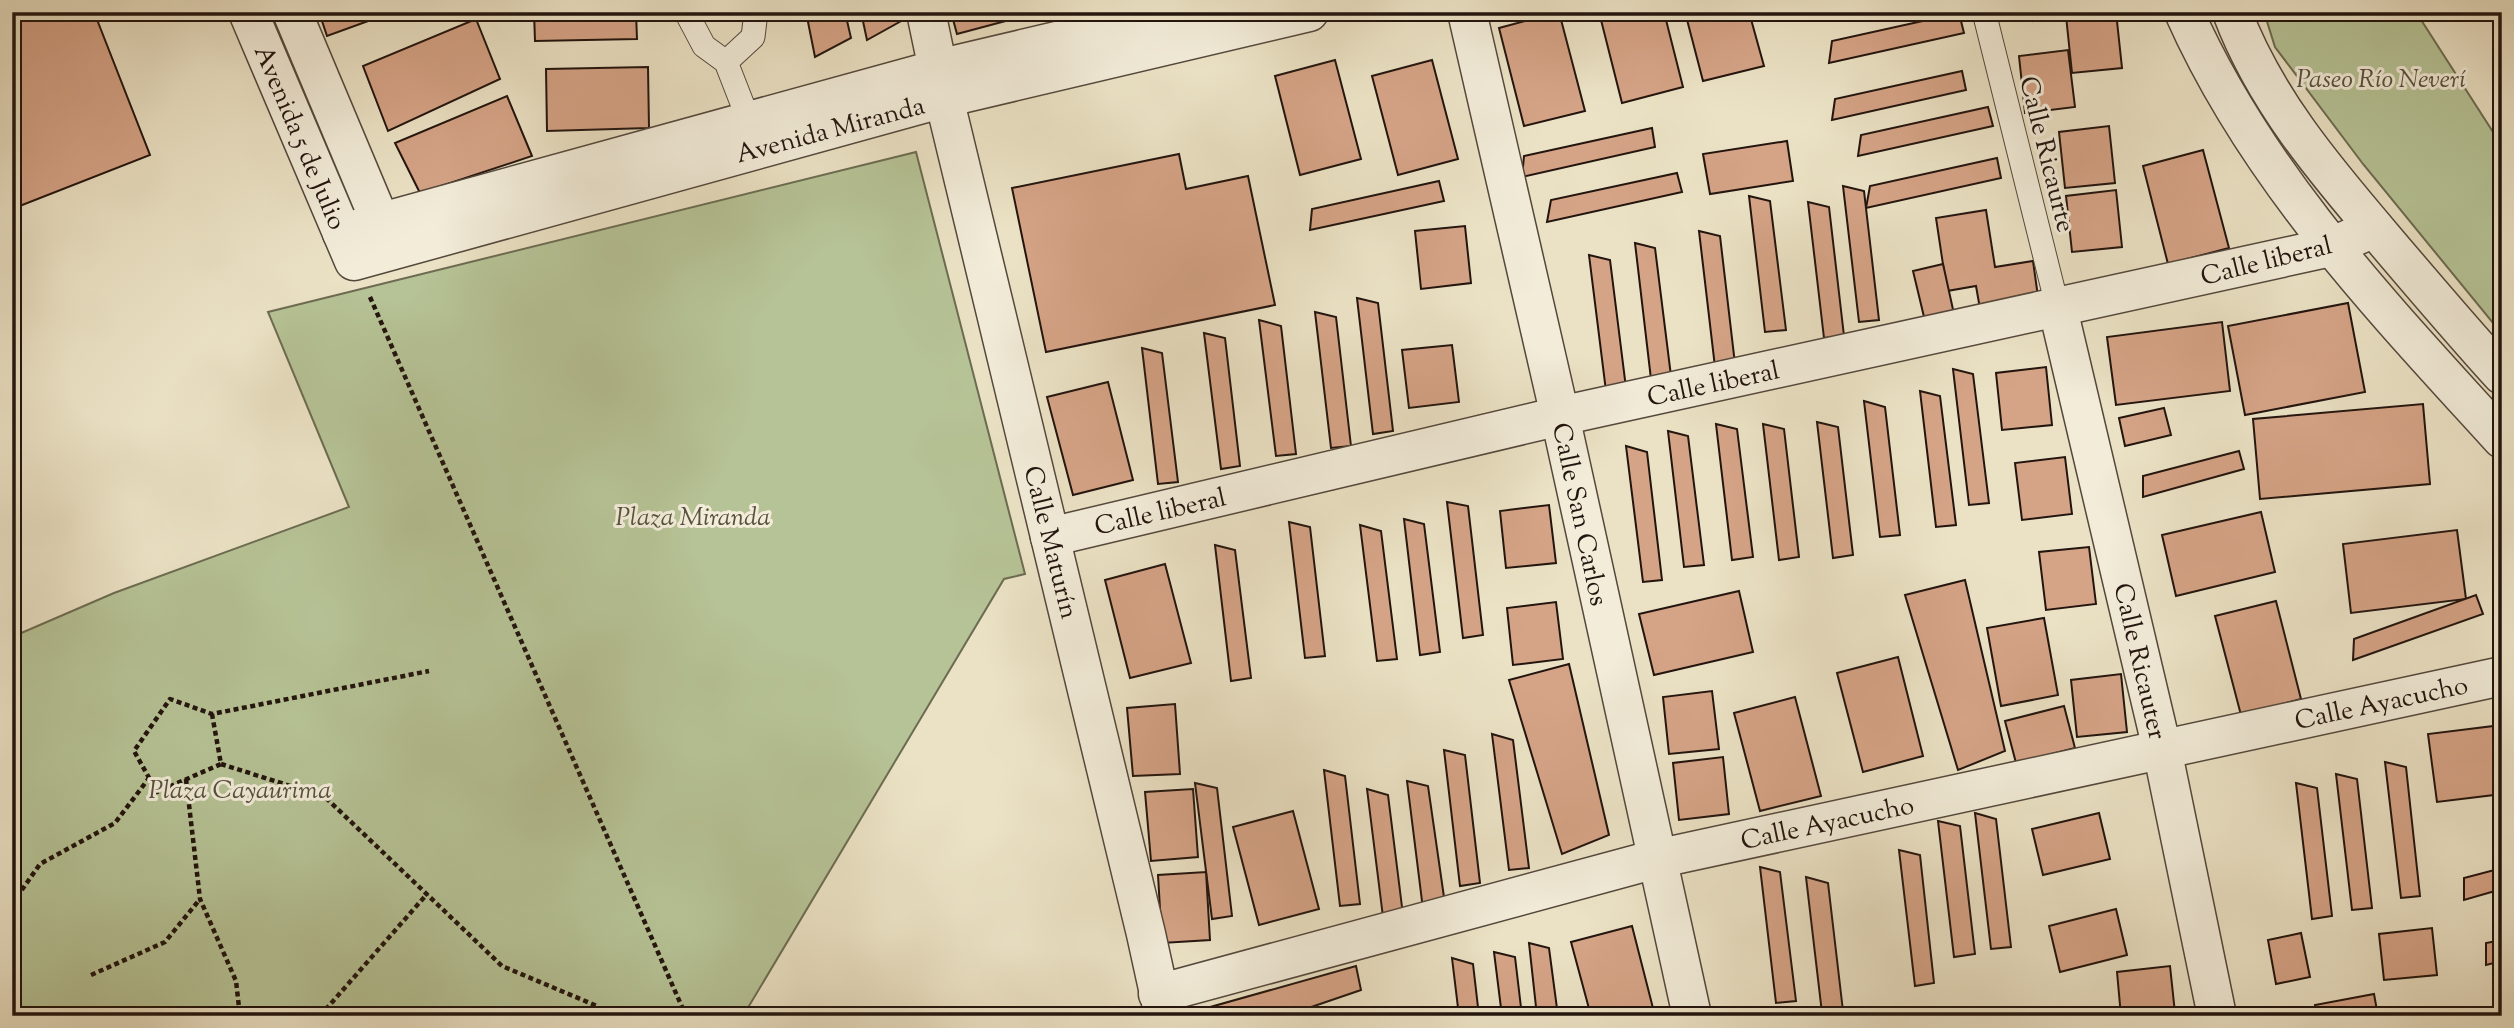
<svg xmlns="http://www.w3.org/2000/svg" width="2514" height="1028" font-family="'Sorts Mill Goudy',serif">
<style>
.green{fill:#b6c396;stroke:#6c6c52;stroke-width:2}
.building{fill:#d5a386;stroke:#22140e;stroke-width:2}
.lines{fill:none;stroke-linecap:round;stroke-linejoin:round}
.service-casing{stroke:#54483c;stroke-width:25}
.minor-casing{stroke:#54483c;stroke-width:41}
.tertiary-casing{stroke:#54483c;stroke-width:41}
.path{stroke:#22140e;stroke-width:4.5;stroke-dasharray:5 3.5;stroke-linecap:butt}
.service{stroke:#f2ecd9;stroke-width:23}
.minor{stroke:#f2ecd9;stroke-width:38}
.tertiary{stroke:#f2ecd9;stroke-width:38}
.labels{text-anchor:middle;stroke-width:6;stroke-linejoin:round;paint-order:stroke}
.park-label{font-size:26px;font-style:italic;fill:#56513e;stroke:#f2ecd9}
.street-label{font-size:26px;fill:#22140e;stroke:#f2ecd9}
</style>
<rect width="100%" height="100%" fill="#ebe2c5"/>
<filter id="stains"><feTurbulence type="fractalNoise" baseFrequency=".00286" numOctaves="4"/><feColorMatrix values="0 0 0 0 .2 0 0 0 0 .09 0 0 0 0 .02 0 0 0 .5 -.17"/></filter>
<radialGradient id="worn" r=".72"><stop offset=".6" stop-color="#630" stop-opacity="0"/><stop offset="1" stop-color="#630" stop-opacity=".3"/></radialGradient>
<g class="green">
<polygon points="2264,12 2416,12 2502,146 2502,334 2363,164 2275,47"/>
<polygon points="916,152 1025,574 1004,579 743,1016 12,1016 12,637 114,593 349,507 268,312"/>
</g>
<g class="building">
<polygon points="12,12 94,12 150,155 12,209"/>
<polygon points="319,12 393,12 327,36"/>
<polygon points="534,12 636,12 637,39 535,41"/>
<polygon points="806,12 845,12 851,38 815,57"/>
<polygon points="861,12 902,12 903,20 867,40"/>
<polygon points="951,12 1016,12 1017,18 957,34"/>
<polygon points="1559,12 1585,111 1524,126 1499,28"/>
<polygon points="1599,12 1664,12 1683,87 1622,103"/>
<polygon points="1685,12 1749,12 1764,66 1703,81"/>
<polygon points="2030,12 2067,12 2033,21"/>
<polygon points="2101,12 2116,12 2122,68 2072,73 2066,16"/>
<polygon points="1959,13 1964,33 1829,63 1832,41"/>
<polygon points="476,19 500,79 388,131 363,66"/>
<polygon points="2068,50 2075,107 2025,113 2019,56"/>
<polygon points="1335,60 1361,159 1300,175 1275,76"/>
<polygon points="1432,60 1458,159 1398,175 1372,76"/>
<polygon points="648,67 649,128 547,131 546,69"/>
<polygon points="1962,71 1966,90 1832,120 1835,99"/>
<polygon points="507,96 532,156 420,193 395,143"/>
<polygon points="1988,107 1993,126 1858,156 1861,135"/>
<polygon points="2109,126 2115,183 2065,188 2059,132"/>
<polygon points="1652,128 1655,147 1522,177 1524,156"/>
<polygon points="1787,141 1793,181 1710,194 1703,154"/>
<polygon points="2203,150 2229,248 2168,264 2143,166"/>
<polygon points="1179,154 1186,189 1248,176 1275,305 1046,352 1012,188"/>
<polygon points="1997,158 2001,178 1866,208 1870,186"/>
<polygon points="1677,173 1682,192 1547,222 1551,200"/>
<polygon points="1439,181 1444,201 1310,230 1312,209"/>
<polygon points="1843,186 1864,191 1879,320 1859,322"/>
<polygon points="2116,190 2122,247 2072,252 2066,196"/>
<polygon points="1749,196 1770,201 1786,330 1765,332"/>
<polygon points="1808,202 1829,207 1844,336 1824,338"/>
<polygon points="1986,210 1995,267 2033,261 2040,311 1982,320 1976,286 1947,291 1936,218"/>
<polygon points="1465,226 1471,283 1421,289 1415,231"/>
<polygon points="1699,231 1720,236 1735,364 1715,367"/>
<polygon points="1635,243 1655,248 1671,376 1651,379"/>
<polygon points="1589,255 1610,260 1626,388 1606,391"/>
<polygon points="1943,264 1954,314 1925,321 1913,271"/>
<polygon points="1357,298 1378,303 1393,431 1373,434"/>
<polygon points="2348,303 2365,392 2245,415 2228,326"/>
<polygon points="1315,312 1336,317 1351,446 1331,448"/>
<polygon points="1259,320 1281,326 1296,454 1276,456"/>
<polygon points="2222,322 2230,391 2116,405 2107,337"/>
<polygon points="1204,333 1225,338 1240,466 1221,469"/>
<polygon points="1452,345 1459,402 1409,408 1402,350"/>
<polygon points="1142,348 1162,353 1178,482 1158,484"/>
<polygon points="2046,367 2052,425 2002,430 1996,373"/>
<polygon points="1953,369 1973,374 1989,503 1969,505"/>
<polygon points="1108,382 1133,480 1073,495 1047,397"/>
<polygon points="1920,391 1940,396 1956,525 1936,527"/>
<polygon points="1864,401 1885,407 1900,535 1880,537"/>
<polygon points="2423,404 2430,484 2260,499 2253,419"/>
<polygon points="2164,408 2171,435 2125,446 2119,418"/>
<polygon points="1817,422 1838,427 1853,555 1833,558"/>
<polygon points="1716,424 1737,429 1753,557 1732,560"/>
<polygon points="1763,424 1784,429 1799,557 1779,560"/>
<polygon points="1668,431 1688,436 1704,565 1684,567"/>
<polygon points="1626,446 1647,452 1662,580 1643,582"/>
<polygon points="2239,451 2244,469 2143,497 2143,476"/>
<polygon points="2065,457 2072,514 2022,520 2015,463"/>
<polygon points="1447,502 1468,506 1483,635 1463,638"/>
<polygon points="1549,505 1556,563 1506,568 1500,511"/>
<polygon points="2261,512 2275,572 2176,596 2162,535"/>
<polygon points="1404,519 1424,524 1440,652 1420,655"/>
<polygon points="1289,522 1310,527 1325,656 1305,658"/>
<polygon points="1360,525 1381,531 1397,659 1377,661"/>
<polygon points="2457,530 2466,599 2351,613 2343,544"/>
<polygon points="1215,545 1235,550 1251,678 1231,681"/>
<polygon points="2089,547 2096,604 2046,610 2039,552"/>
<polygon points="1165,564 1191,663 1130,678 1105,580"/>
<polygon points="1965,580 2005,751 1958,770 1905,595"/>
<polygon points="1739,591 1753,652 1654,675 1639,614"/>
<polygon points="2476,595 2483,614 2353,660 2354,639"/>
<polygon points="2276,601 2301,699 2241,715 2215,616"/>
<polygon points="1556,602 1563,659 1513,665 1507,608"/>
<polygon points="2044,618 2058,695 2001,706 1987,628"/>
<polygon points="1898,657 1923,756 1863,772 1837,673"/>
<polygon points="1569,664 1609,835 1562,854 1509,680"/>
<polygon points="2121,674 2127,732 2077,737 2071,680"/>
<polygon points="1712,691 1719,749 1669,754 1663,697"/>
<polygon points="1795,697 1821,796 1760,811 1734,713"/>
<polygon points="1175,704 1180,774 1133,776 1127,708"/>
<polygon points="2064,706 2075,748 2016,763 2005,721"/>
<polygon points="2502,725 2502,794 2437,802 2428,734"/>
<polygon points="1492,734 1513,740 1529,868 1509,870"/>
<polygon points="1444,750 1465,755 1480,883 1460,886"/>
<polygon points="1723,757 1729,814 1679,820 1673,763"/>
<polygon points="2385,762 2406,767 2420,896 2401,898"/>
<polygon points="1324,770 1345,776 1360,904 1340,906"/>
<polygon points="2336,774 2357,779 2372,908 2352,910"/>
<polygon points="1407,781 1428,786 1445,904 1424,917"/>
<polygon points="1195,783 1217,788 1232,916 1212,919"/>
<polygon points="2296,783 2317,788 2332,916 2312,919"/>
<polygon points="1193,789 1198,857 1151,861 1145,792"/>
<polygon points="1367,789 1388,795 1404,923 1384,925"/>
<polygon points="1293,811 1319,909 1259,925 1233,827"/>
<polygon points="1975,813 1996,819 2011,947 1991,949"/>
<polygon points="2099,813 2110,859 2043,875 2032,829"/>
<polygon points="1938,821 1960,826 1975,954 1954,957"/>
<polygon points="1899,850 1920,855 1934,983 1915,986"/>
<polygon points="1760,867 1780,872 1796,1001 1776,1003"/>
<polygon points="2502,868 2502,889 2464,900 2464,878"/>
<polygon points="1206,872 1210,940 1162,943 1158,875"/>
<polygon points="1806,877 1828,883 1843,1011 1822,1013"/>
<polygon points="2116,909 2127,955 2060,972 2049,926"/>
<polygon points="1632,926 1655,1016 1591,1016 1571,942"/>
<polygon points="2432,928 2437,975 2384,980 2379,934"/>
<polygon points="2301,933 2310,977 2276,984 2268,940"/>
<polygon points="2502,940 2502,961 2486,965 2486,943"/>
<polygon points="1529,943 1549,948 1558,1016 1537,1016"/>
<polygon points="1494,952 1515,957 1522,1016 1502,1016"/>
<polygon points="1452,958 1473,964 1479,1016 1459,1016"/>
<polygon points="1356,966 1361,990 1285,1016 1190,1016 1189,1013"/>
<polygon points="2170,966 2175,1013 2121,1016 2117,972"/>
<polygon points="2374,994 2378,1016 2317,1016 2315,1005"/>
</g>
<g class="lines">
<defs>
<g id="service">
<polyline points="686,12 704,46 726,62 749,121"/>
<polyline points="1984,12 2058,309"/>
<polyline points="726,62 753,37 756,12"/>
</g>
<g id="minor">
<polyline points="248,12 354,261 944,98 1309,12"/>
<polyline points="292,12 390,245"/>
<polyline points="926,12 944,98 1146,934 1164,1016"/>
<polyline points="1467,12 1560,416 1692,1016"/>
<polyline points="342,233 938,69 1180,12"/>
<polyline points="2058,309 2162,749 2217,1016"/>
<polyline points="1050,537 1560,416 2331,247 2374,228"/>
<polyline points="1158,994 1656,859 2502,676"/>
</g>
<g id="tertiary">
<path d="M2184,12C2257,177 2382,307 2502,439"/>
<path d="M2232,12C2264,98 2324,169 2383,238C2422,284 2461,330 2502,375"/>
</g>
</defs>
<use href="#service" class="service-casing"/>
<use href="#minor" class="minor-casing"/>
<use href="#tertiary" class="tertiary-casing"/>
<g class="path">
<polyline points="370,297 686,1016"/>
<polyline points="212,714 221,764 157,792 134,751 170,699 212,714 429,671"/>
<polyline points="221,764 325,797 502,966 597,1006"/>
<polyline points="186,779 200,899 236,981 240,1016"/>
<polyline points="12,904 40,864 115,823 149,778"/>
<polyline points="91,975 165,942 200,899"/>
<polyline points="320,1016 427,894"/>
</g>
<use href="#service" class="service"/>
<use href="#minor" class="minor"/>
<use href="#tertiary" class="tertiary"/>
</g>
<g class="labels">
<g class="park-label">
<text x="2381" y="87">Paseo Río Neverí</text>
<text x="693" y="525">Plaza Miranda</text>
<text x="240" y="798">Plaza Cayaurima</text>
</g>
<g class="street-label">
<text transform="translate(830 129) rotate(-15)" y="9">Avenida Miranda</text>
<text transform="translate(301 137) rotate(67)" y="9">Avenida 5 de Julio</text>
<text transform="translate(2048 154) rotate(76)" y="9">Calle Ricaurte</text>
<text transform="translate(2266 260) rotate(-14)" y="9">Calle liberal</text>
<text transform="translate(1713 383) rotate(-12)" y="9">Calle liberal</text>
<text transform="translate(1160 511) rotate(-13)" y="9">Calle liberal</text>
<text transform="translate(1581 514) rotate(78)" y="9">Calle San Carlos</text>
<text transform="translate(1052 542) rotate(76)" y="9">Calle Maturín</text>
<text transform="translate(2141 661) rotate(77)" y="9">Calle Ricauter</text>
<text transform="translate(2381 702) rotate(-12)" y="9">Calle Ayacucho</text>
<text transform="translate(1827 822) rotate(-12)" y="9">Calle Ayacucho</text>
</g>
</g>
<rect width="2514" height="1028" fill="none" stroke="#ebe2c5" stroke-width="42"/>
<rect x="14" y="14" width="2486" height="1000" fill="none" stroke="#22140e" stroke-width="3.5"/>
<rect x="21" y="21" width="2472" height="986" fill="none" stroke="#22140e" stroke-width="2"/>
<rect width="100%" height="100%" filter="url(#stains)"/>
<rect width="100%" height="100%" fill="url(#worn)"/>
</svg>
